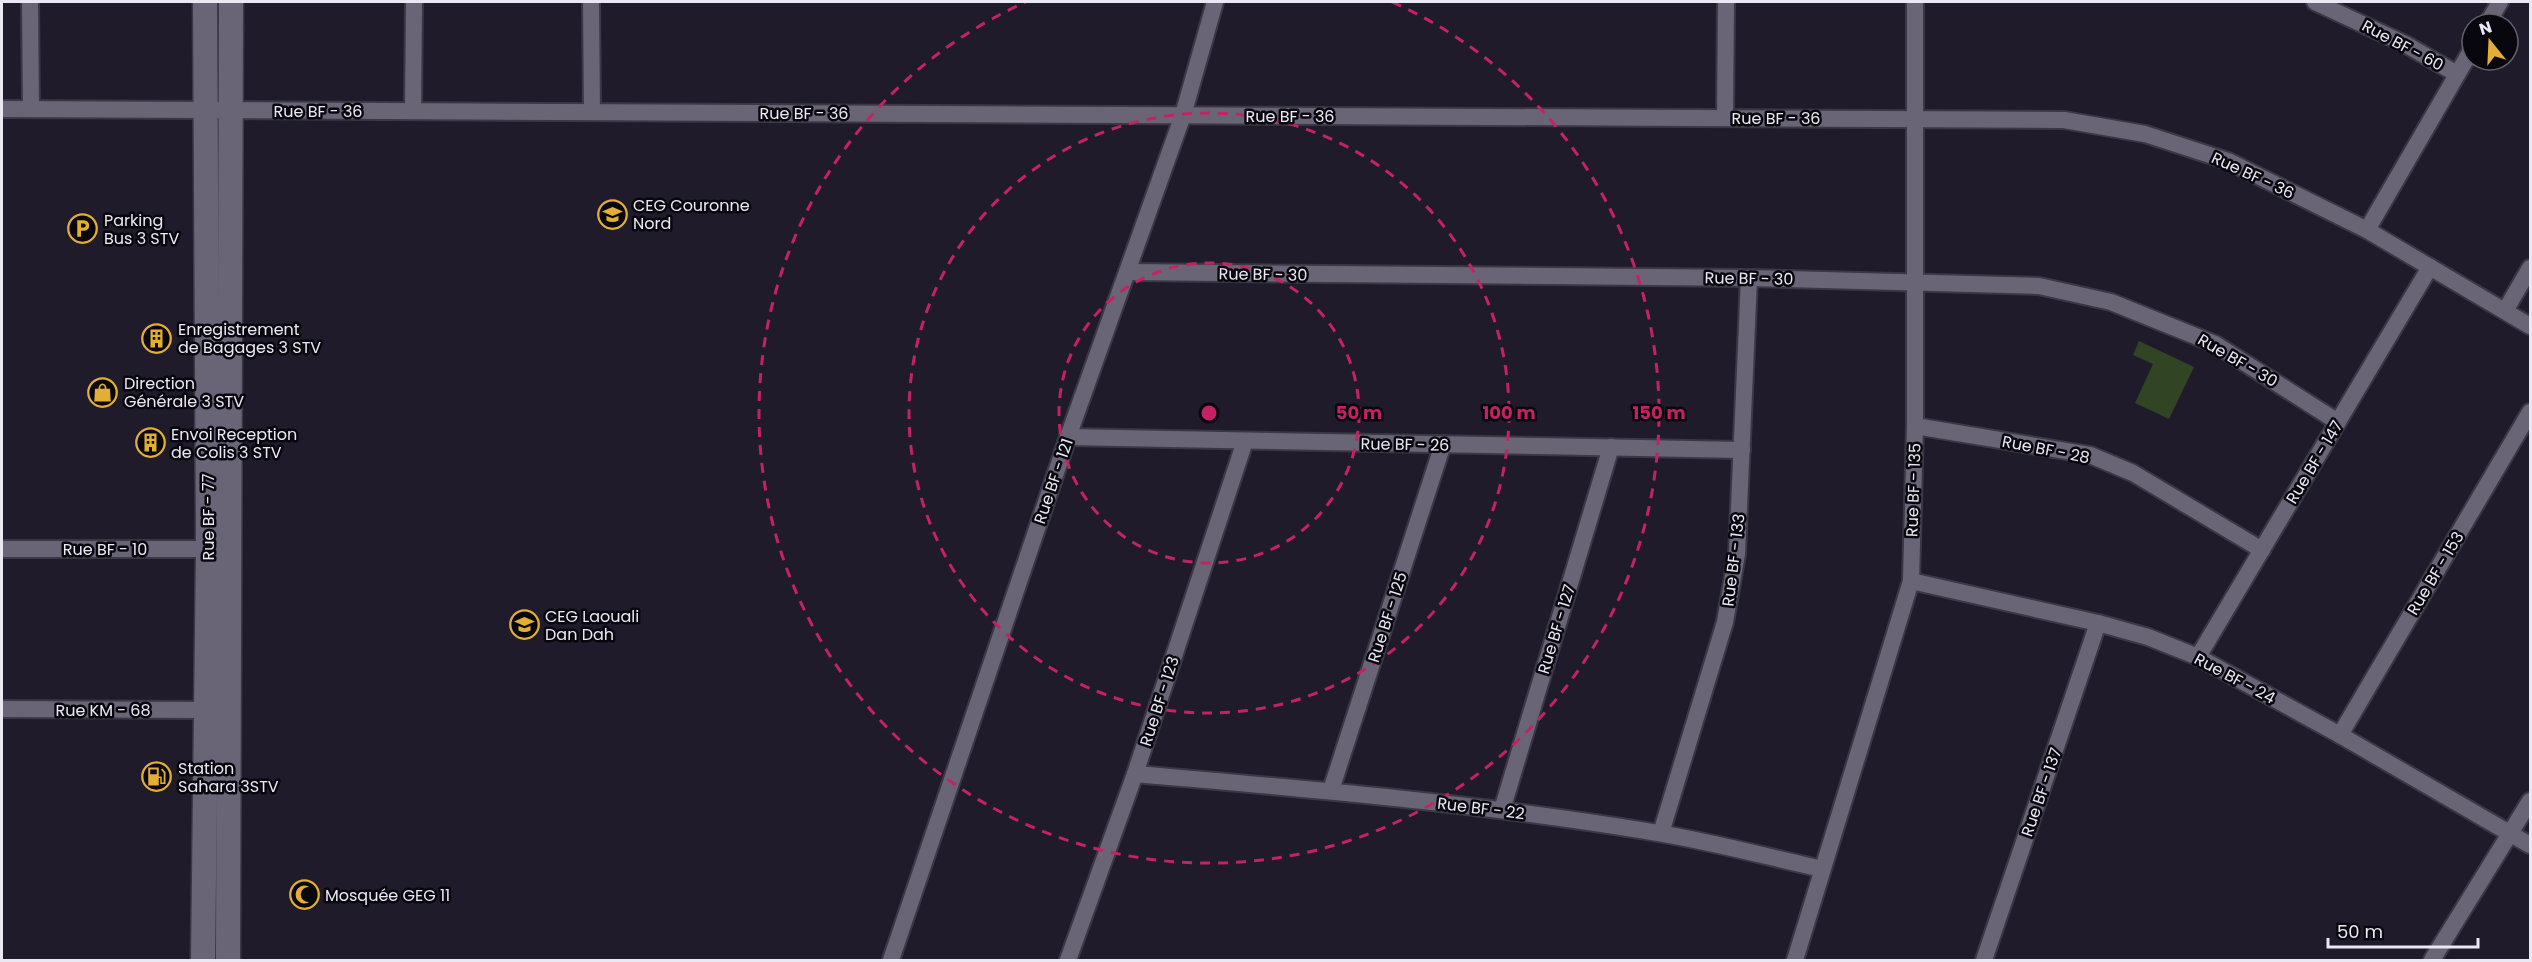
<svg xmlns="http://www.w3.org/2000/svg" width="2532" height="962" font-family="Poppins,sans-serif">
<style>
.green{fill:#314423}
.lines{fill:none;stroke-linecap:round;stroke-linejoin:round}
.street-casing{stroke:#3a3844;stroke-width:20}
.secondary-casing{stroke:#3a3844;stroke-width:27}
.street{stroke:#696577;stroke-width:16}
.secondary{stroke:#696577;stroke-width:24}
.ring{fill:none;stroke:#c42263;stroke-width:3;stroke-dasharray:10 8}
.labels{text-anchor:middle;stroke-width:5;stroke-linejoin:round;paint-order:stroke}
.street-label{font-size:16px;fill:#eae8f3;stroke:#09070e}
.poi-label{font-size:16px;fill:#eae8f3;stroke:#09070e;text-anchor:start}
.centre{fill:#c42263;stroke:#09070e;stroke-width:3}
.ring-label{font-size:18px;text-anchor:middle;font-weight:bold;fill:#c42263;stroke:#09070e;stroke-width:5;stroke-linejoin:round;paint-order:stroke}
</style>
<rect width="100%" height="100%" fill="#1f1b2b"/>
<polygon class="green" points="2139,341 2194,367 2169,419 2135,403 2153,364 2133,355"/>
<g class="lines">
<defs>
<g id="street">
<polyline points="30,2 31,109"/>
<polyline points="591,2 592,112"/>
<polyline points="2315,2 2405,44 2457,74"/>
<polyline points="2487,24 2500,2"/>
<polyline points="2,109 2064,120 2145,134 2228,161 2367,230 2530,326"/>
<polyline points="413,111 414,2"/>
<polyline points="1725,118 1726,2"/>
<polyline points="2367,230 2472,49"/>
<polyline points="1127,272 1749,278 2039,286 2111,302 2215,344 2338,422"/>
<polyline points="2505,311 2530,268"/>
<polyline points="1915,426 2090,455 2133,473 2262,550"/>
<polyline points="1068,437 1742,450"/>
<polyline points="2,549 208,549"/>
<polyline points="1911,581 2098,623 2148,637 2198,657 2340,735 2530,845"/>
<polyline points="2198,657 2430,267"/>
<polyline points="2,709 205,710"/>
<polyline points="2340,735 2530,412"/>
<path d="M1135,774C1310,789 1485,804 1658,833C1713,842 1768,857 1822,869"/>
<polyline points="1331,790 1443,444"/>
<polyline points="1502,810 1611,447"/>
<polyline points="1661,833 1725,622 1737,554 1749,278"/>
<polyline points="891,960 1068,437 1183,115 1215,2"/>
<polyline points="1068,960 1135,774 1245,441"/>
<polyline points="1795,960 1911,581 1915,426 1915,2"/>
<polyline points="1984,960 2098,623"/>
<polyline points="2432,960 2530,801"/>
</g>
<g id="secondary">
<polyline points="203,960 208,549 205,2"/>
<polyline points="228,960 231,2"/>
</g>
</defs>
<use href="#street" class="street-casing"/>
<use href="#secondary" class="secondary-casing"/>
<use href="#street" class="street"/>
<use href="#secondary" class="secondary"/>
</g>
<g class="ring">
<circle cx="1209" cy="413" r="150"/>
<circle cx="1209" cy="413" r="300"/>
<path d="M1392 2A450 450 0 1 1 1026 2"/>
</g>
<defs>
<symbol id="school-ring" viewBox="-11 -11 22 22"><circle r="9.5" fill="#09070e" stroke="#e2af34" stroke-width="1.5"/><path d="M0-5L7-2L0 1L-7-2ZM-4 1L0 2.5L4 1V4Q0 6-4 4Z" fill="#e2af34"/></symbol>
<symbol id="parking-ring" viewBox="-11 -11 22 22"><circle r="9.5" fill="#09070e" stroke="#e2af34" stroke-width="1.5"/><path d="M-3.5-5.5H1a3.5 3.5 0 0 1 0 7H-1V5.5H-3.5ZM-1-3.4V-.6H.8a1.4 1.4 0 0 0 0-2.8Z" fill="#e2af34"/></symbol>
<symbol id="building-ring" viewBox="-11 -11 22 22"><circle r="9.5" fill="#09070e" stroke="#e2af34" stroke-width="1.5"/><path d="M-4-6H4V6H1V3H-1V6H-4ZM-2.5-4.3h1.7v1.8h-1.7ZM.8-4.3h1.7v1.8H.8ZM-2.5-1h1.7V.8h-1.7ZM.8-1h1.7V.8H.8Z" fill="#e2af34"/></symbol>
<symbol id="shop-ring" viewBox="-11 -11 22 22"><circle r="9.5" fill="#09070e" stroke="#e2af34" stroke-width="1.5"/><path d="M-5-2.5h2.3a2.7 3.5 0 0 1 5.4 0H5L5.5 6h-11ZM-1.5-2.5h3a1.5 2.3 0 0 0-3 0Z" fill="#e2af34"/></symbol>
<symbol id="fuel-ring" viewBox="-11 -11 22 22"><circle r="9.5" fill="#09070e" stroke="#e2af34" stroke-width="1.5"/><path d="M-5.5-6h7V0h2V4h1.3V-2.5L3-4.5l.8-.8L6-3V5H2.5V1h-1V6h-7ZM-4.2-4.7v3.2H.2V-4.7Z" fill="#e2af34"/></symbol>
<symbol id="mosque-ring" viewBox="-11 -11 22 22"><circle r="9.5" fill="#09070e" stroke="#e2af34" stroke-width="1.5"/><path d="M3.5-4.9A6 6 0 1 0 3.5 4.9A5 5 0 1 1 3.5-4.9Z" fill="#e2af34"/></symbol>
</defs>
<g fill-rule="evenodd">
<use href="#school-ring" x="596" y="198" width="33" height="33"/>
<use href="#parking-ring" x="66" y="212" width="33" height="33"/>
<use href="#building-ring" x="140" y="322" width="33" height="33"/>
<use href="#shop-ring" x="86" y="376" width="33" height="33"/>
<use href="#building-ring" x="134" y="426" width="33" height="33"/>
<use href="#school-ring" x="508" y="608" width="33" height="33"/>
<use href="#fuel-ring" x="140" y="760" width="33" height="33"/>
<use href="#mosque-ring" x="288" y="878" width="33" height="33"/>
</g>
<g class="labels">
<g class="street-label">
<text transform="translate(2403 45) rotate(28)" y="6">Rue BF - 60</text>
<text x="318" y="117">Rue BF - 36</text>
<text x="804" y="119">Rue BF - 36</text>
<text x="1290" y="122">Rue BF - 36</text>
<text x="1776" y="124">Rue BF - 36</text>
<text transform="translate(2253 175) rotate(25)" y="6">Rue BF - 36</text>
<text transform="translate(1263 274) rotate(1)" y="6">Rue BF - 30</text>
<text transform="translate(1749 278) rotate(1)" y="6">Rue BF - 30</text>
<text transform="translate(2238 360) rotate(30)" y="6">Rue BF - 30</text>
<text transform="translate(1405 444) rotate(1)" y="6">Rue BF - 26</text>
<text transform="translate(2046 449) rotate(11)" y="6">Rue BF - 28</text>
<text transform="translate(2314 462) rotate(-59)" y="6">Rue BF - 147</text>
<text transform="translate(1053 481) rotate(-71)" y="6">Rue BF - 121</text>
<text transform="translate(1913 490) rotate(-88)" y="6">Rue BF - 135</text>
<text transform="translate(208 517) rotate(-90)" y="6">Rue BF - 77</text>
<text x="105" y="555">Rue BF - 10</text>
<text transform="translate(1733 560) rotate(-83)" y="6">Rue BF - 133</text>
<text transform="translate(2435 573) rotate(-59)" y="6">Rue BF - 153</text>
<text transform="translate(1387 617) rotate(-72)" y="6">Rue BF - 125</text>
<text transform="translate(1556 629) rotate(-73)" y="6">Rue BF - 127</text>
<text transform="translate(2235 678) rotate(28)" y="6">Rue BF - 24</text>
<text transform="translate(1159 701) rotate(-72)" y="6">Rue BF - 123</text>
<text x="103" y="716">Rue KM - 68</text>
<text transform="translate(2041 792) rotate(-71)" y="6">Rue BF - 137</text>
<text transform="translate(1481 808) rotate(7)" y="6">Rue BF - 22</text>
</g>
<g class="poi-label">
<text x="633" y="211">CEG Couronne<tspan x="633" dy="18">Nord</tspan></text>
<text x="104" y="226">Parking<tspan x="104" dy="18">Bus 3 STV</tspan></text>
<text x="178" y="335">Enregistrement<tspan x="178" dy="18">de Bagages 3 STV</tspan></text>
<text x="124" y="389">Direction<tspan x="124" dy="18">Générale 3 STV</tspan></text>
<text x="171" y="440">Envoi Reception<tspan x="171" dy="18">de Colis 3 STV</tspan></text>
<text x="545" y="622">CEG Laouali<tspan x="545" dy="18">Dan Dah</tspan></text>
<text x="178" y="774">Station<tspan x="178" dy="18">Sahara 3STV</tspan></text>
<text x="325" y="901">Mosquée GEG 11</text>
</g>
</g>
<circle cx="1209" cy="413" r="9" class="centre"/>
<g class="ring-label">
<text x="1359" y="419">50 m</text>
<text x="1509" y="419">100 m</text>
<text x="1659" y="419">150 m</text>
</g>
<rect width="2532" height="962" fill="none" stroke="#eae8f3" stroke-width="6"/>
<g transform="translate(2490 42) rotate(342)"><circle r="28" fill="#09070e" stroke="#63616a" stroke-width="1.5"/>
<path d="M0-4.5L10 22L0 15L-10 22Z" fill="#e2af34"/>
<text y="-9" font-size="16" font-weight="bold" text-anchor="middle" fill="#eae8f3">N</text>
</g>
<path d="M2328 938v9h150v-9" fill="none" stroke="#eae8f3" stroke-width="3"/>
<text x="2337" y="938" font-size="18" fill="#eae8f3" stroke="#09070e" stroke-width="4.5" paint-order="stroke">50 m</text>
</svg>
